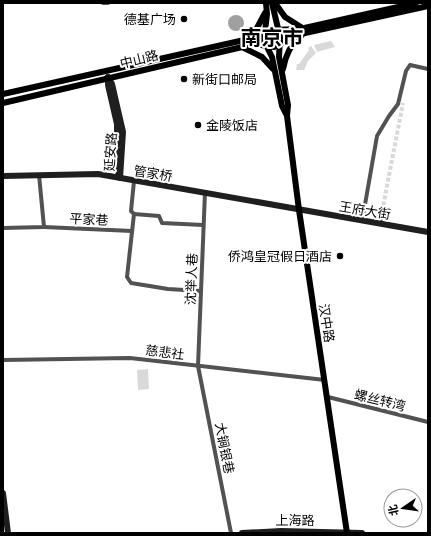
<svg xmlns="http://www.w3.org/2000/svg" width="431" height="536" font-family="Cabin,'Noto Sans SC',sans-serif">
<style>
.green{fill:#d9d9d9}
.water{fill:#a0a0a0}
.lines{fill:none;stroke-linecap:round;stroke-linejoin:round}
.street-tunnel{stroke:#d9d9d9;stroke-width:4;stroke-dasharray:4 2;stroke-linecap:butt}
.street{stroke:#525252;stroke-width:4}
.secondary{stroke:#1f1f1f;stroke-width:6}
.primary{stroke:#000;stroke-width:6}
.poi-dot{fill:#000;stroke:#fff;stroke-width:1.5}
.labels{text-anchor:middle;stroke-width:4;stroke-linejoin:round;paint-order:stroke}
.poi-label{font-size:13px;fill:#000;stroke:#fff;text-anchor:end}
.street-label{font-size:13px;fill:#000;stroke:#fff}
.town-label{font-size:21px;font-weight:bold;fill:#000;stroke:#fff}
</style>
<rect width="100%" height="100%" fill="#fff"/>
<g class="green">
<polygon points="331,41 335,47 317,52 314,45"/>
<polygon points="311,46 316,53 308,61 304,70 296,70 297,64 299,64 309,50 308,48"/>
<polygon points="148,369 149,389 138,390 137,370"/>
</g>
<circle class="water" cx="236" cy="23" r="8"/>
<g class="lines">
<polyline class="street-tunnel" points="381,217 403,103"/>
<g class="street">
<polyline points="103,3 108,3"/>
<polyline points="134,181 131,211 134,214 127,277 131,283 168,289 201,291"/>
<polyline points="205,192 198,366 231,533"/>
<polyline points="134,214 159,216 162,223 203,225"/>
<polyline points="363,216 377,136 389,116 398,104 406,71 410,65 428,69"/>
<polyline points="380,224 381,217"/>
<polyline points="44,227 132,231"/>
<polyline points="3,228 44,227 39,175"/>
<polyline points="3,360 130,358 325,380"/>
<polyline points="328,397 428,422"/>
</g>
<g class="secondary">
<polyline points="108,77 112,84 123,132 120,178"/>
<polyline points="108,77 108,85 117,124 117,168 119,176"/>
<polyline points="3,176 98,174 428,232"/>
<polyline points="3,493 8,533"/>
<polyline points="242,533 281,531 362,533"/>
</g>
<g class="primary">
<polyline points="266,3 267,14 264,41 272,57 282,106 286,114"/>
<polyline points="272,3 280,37 279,57 288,105 287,116 299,210 347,533"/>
<polyline points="275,3 285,17 304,29"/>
<polyline points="246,38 257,28 265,13"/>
<polyline points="242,47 262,57 273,69"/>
<path d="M283,69C285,57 291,43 301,36"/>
<polyline points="3,94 222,45 258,37 271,30 300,29 416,3"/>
<polyline points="3,103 255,44 274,47 305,33 428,6"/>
</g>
</g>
<g class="poi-dot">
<circle cx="184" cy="19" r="4"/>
<circle cx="184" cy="79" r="4"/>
<circle cx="198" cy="125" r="4"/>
<circle cx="340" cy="256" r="4"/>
</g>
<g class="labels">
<g class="poi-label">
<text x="176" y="24">德基广场</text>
<text x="192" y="84" text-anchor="start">新街口邮局</text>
<text x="206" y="130" text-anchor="start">金陵饭店</text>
<text x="332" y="261">侨鸿皇冠假日酒店</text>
</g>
<g class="street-label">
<text transform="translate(139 59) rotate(-14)" y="5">中山路</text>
<text transform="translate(110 152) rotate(-86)" y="5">延安路</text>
<text transform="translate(153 173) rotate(9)" y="5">管家桥</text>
<text transform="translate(365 210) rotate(9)" y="5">王府大街</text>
<text transform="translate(89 219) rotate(3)" y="5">平家巷</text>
<text transform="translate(191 279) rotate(-88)" y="5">沈举人巷</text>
<text transform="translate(327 323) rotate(81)" y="5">汉中路</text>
<text transform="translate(165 352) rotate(7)" y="5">慈悲社</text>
<text transform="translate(380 400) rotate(14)" y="5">螺丝转湾</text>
<text transform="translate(225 448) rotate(79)" y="5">大锏银巷</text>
<text x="295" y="525">上海路</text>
</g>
<g class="town-label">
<text x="272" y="45">南京市</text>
</g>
</g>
<rect width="431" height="536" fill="none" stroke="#000000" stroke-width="8"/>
<g transform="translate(403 508) rotate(257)"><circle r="19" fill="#ffffff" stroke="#999999"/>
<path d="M0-3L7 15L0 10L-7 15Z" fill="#000000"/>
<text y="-6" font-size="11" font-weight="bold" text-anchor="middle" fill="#000000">北</text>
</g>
</svg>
